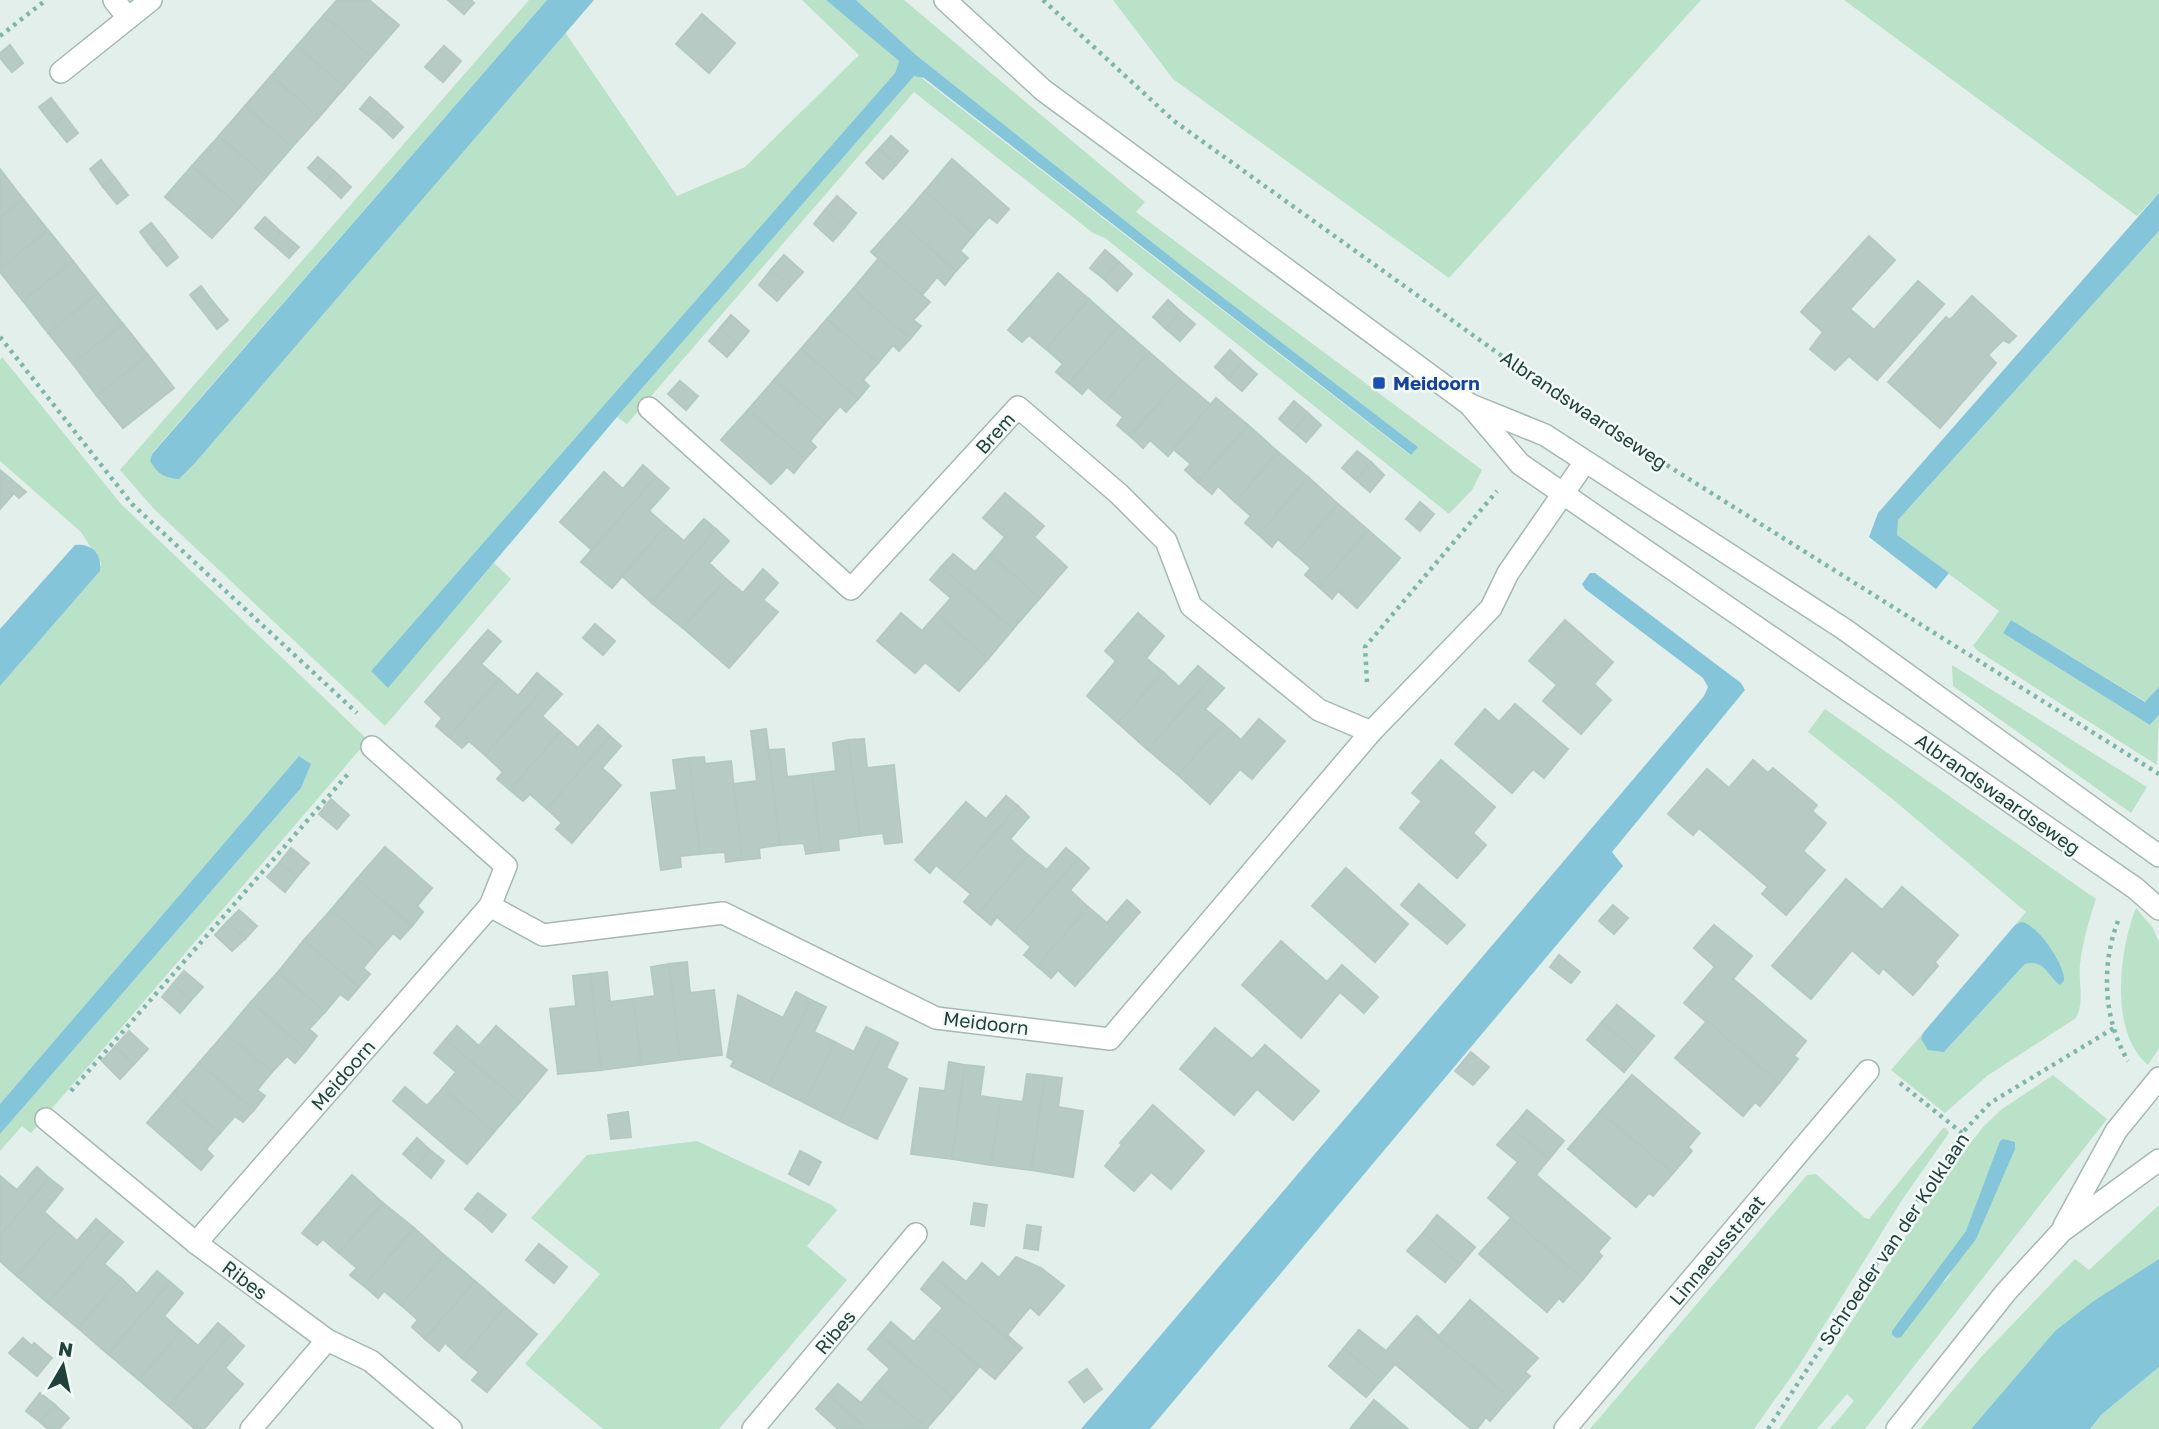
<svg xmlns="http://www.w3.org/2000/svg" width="2159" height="1429" font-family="'Golos Text',sans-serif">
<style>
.green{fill:#bae2c8;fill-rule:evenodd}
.water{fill:#85c5d9}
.building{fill:#b8cac4;stroke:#b4c9c2;stroke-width:2}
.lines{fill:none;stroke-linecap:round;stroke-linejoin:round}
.minor-casing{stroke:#a5b8b2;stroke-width:24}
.path{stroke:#80b6a9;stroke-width:4.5;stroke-dasharray:3.5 5;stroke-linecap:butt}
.minor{stroke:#fff;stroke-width:21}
.transit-dot{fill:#1a4fb4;stroke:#f4faf8;stroke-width:2.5}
.labels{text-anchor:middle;stroke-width:5;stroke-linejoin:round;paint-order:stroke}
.transit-label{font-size:19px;font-weight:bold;fill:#164399;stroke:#f4faf8;text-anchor:start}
.street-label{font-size:19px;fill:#20423c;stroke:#f4faf8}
</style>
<rect width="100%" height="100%" fill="#e3efea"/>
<g class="green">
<polygon points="529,0 547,0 152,453 150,461 195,463 565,32 677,196 745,167 859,55 802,0 826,0 899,61 895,73 371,671 388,687 494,563 511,579 385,726 154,509 120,470"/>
<polygon points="856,0 904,0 1145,202 1136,212 1482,470 1472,490 1449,514 1105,238 1093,233 914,92 627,424 617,417 913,76 919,76 1410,455 1418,447 1186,269 916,55"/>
<polygon points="1113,0 1701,0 1449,278 1173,79"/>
<polygon points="1844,0 2159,0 2159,193 2137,216"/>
<polygon points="2159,231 2159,687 2146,702 2011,620 2003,633 2150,725 2159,715 2157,765 1978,651 1973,646 1999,611 1896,535 1898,520"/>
<polygon points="2,357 121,504 368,740 31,1133 22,1126 0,1151 0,1134 301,788 310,764 299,756 0,1104 0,686 100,571 101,563 81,532 0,461 0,360"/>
<polygon points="1952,665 2147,787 2131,813 1953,686"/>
<path d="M1825,709L2096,899C2089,920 2083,941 2080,964C2078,983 2085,1000 2076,1018L1987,1076L1945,1113L1891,1070L1923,1033L1921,1039L1944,1052L2025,964C2041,959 2048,971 2056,983L2021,922L2015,925L2026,912L1896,802L1808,732Z"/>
<path d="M2136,908L2153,928L2159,942V1048L2148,1065C2109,1033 2119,950 2136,908Z"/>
<path d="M2053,1075L2107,1119L1865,1429H1830L1854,1401L1847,1394L1817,1429H1779L1827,1360L1942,1179L1984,1126L2002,1109ZM1970,1224L1949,1277L1892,1331L1958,1244Z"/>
<polygon points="1943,1128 1946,1128 1949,1133 1902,1200 1798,1367 1754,1429 1590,1429 1807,1175 1816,1174 1865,1218 1869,1219"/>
<polygon points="697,1141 832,1205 837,1210 807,1246 847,1280 719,1429 603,1429 525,1364 600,1274 531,1218 587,1155"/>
<polygon points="2159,1205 2159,1259 2092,1302 2055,1331 1971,1429 1920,1429 1982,1356 2075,1259 2089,1270"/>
<polygon points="2159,1367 2159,1429 2090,1429 2101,1415"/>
</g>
<g class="water">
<path d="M547,0H594L195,463L179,479C164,478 158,474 150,461L152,454Z"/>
<polygon points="826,0 856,0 916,55 1186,269 1418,447 1411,455 924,78 914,76 617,417 388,688 371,671 895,73 899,61"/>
<polygon points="2159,193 2159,231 1898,520 1897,535 1949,573 1936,589 1869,537 1878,513"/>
<path d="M75,545C92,543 102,554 100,571L0,686V629Z"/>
<polygon points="1590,573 1595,573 1741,683 1745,690 1612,852 1623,866 1150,1429 1081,1429 1704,696 1708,687 1703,678 1585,589 1582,584"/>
<polygon points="2011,620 2145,702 2159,687 2159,715 2150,725 2003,633"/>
<polygon points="299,756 311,764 301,788 0,1134 0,1104"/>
<path d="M2021,922C2037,923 2066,966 2064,981L2060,985C2047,976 2045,959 2025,964L1944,1052L1928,1050L1921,1039L1923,1033L2015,925Z"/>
<polygon points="2003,1139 2015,1142 2015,1149 1976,1239 1901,1337 1897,1338 1892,1335 1892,1331 1966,1231 2000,1141"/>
<polygon points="2159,1259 2159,1367 2101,1415 2090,1429 1971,1429 2055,1331 2092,1302"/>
</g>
<g class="building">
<polygon points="337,0 369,0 399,25 371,57 324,15"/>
<polygon points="448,0 471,0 474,3 464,14"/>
<polygon points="702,14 735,43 709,73 676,44"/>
<polygon points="324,15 371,57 345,87 297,46"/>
<polygon points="10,45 23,63 12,72 0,58 0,53"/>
<polygon points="297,46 345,87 319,117 271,76"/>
<polygon points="444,46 461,61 443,82 425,67"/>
<polygon points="271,76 319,117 292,147 245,106"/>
<polygon points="370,97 387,112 377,123 360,109"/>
<polygon points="51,98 65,116 53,125 39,107"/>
<polygon points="245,106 292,147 266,177 219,136"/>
<polygon points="387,112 403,127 393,138 377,123"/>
<polygon points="65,116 78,133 67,142 53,125"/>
<polygon points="219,136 266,177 240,207 192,166"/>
<polygon points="891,136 908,151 896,165 879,149"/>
<polygon points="879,149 896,165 883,179 866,163"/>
<polygon points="318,157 335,172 325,183 308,168"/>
<polygon points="952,159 1009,209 997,223 989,217 974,234 925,191"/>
<polygon points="101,160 115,178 103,187 90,169"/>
<polygon points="192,166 240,207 212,238 165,197"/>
<polygon points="0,169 23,199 0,218"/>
<polygon points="335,172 351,187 341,198 325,183"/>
<polygon points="115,178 128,195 117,204 103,187"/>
<polygon points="925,191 974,234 960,251 968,258 956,271 899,221"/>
<polygon points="837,196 856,213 845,227 825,210"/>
<polygon points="23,199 48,230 0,269 0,218"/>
<polygon points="825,210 845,227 833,241 814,224"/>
<polygon points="265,217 281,232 272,243 255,228"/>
<polygon points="899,221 956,271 945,285 937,277 922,295 871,252"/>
<polygon points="151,223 165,240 153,249 140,232"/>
<polygon points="48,230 73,261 23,301 0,272 0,269"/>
<polygon points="281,232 299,247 289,258 272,243"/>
<polygon points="1869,236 1895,260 1850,309 1874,330 1918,281 1944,304 1877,380 1849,356 1835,370 1810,349 1823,332 1801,312"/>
<polygon points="165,240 178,257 167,266 153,249"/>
<polygon points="1105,250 1119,262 1104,279 1090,268"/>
<polygon points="784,255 803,272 790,286 771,270"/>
<polygon points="879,258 930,302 913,320 921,326 910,339 853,289"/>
<polygon points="73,261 98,293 48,333 23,301"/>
<polygon points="1119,262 1132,274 1117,291 1104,279"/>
<polygon points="771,270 790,286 777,301 759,285"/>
<polygon points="1058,273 1089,299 1046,349 1029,335 1022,342 1008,330"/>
<polygon points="201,286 213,302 203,311 190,295"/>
<polygon points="853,289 910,339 899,351 893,345 878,363 827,319"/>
<polygon points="98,293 123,324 73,364 48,333"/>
<polygon points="1972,296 2016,336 2009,343 2003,340 1988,355 1996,363 1940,428 1888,382 1946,317 1950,320"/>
<polygon points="1089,299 1119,326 1069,383 1056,372 1063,364 1046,349"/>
<polygon points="1168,300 1181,312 1166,329 1153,317"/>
<polygon points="213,302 228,320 217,329 203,311"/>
<polygon points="1181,312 1195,324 1180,341 1166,329"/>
<polygon points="731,315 749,331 738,344 720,328"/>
<polygon points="827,319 878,363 863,380 869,386 858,399 801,349"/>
<polygon points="123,324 148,355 97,396 73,364"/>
<polygon points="1119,326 1149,352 1105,402 1088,387 1082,394 1069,383"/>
<polygon points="720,328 738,344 727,357 709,341"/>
<polygon points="801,349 858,399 846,412 840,406 825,423 774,380"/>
<polygon points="1230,350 1243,362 1228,379 1215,367"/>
<polygon points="1149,352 1180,379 1130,436 1117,425 1123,417 1105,402"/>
<polygon points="148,355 174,388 123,428 97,396"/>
<polygon points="1243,362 1257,374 1242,391 1228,379"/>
<polygon points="1180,379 1211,405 1168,456 1150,440 1143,448 1130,436"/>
<polygon points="774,380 825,423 810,441 816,447 805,459 748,410"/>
<polygon points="680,381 698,396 686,410 668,394"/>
<polygon points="1216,398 1248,425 1198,482 1185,470 1191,464 1173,449"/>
<polygon points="1294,401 1308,413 1293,431 1279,419"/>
<polygon points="748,410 805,459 794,473 787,467 771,484 721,440"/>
<polygon points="1308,413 1321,425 1306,442 1293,431"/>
<polygon points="1248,425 1278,452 1235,502 1218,486 1212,494 1198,482"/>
<polygon points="1357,451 1371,462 1356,480 1342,468"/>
<polygon points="1278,452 1308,477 1259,535 1245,523 1251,516 1235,502"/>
<polygon points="1371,462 1384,475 1370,492 1356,480"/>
<polygon points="643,465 656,477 592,550 560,522 604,472 623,489"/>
<polygon points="0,470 26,492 19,498 14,493 0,509"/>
<polygon points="656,477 669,488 649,511 666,526 612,588 581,562"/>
<polygon points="1308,477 1338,504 1295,554 1278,539 1272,547 1259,535"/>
<polygon points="1005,493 1044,526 1034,537 1067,567 1040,598 990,555 1005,537 983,518"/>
<polygon points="1420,502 1434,514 1420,531 1406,519"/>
<polygon points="1338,504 1368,530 1319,587 1305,575 1311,568 1295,554"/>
<polygon points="704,519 716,529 652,603 622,576 666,526 684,541"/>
<polygon points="716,529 729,541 709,563 726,579 683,628 652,603"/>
<polygon points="1368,530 1400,558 1357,608 1338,591 1332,599 1319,587"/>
<polygon points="953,554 975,572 990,555 1040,598 1013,629 941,567"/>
<polygon points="941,567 1013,629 988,659 937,614 951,598 930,580"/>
<polygon points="763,569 778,583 763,600 778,612 729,668 683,628 726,579 743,593"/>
<polygon points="901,613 922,631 937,614 988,659 959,691 925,662 915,673 877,641"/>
<polygon points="1138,613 1164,636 1146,658 1163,672 1118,723 1087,696 1116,661 1105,651"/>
<polygon points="1565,620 1613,662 1594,684 1611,700 1581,734 1543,701 1557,685 1529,661"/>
<polygon points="595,624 615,641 603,655 583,638"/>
<polygon points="488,630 501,641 481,664 499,679 449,737 436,726 442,718 425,702"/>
<polygon points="1198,666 1211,677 1148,750 1118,723 1163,672 1179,687"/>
<polygon points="537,673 549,683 485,755 469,741 462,748 449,737 499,679 518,696"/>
<polygon points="1211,677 1224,688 1205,709 1223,724 1178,775 1148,750"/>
<polygon points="549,683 562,694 542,716 560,732 510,790 497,779 503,772 485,755"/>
<polygon points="1515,704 1568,749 1544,778 1533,769 1512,793 1455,744 1485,709 1499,722"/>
<polygon points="1259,719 1285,741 1252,779 1240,769 1210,804 1178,775 1223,724 1241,740"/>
<polygon points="598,725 610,736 547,809 530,794 523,801 510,790 560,732 578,748"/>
<polygon points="766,729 780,845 759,848 760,858 742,860 733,784 757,781 751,731"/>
<polygon points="610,736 621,746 602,768 621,785 572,843 556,829 562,823 547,809"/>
<polygon points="864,739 867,768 894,765 902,842 885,844 883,833 860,836 848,740"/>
<polygon points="848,740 860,836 838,839 839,850 821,852 812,774 836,771 833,743"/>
<polygon points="784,749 787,777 812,774 821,852 806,854 804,843 780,845 769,750"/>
<polygon points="704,757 705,764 731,761 742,860 726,862 725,852 700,854 689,758"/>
<polygon points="689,758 700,854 680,856 681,867 661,870 651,793 677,790 673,760"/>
<polygon points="1441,760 1495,807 1473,833 1486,845 1457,878 1400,828 1422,801 1412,793"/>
<polygon points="1753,760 1768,773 1773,768 1817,805 1812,811 1826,823 1803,851 1825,870 1786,915 1762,894 1768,887 1699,828 1693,835 1668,814 1707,769 1729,788"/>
<polygon points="1006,796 1018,806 954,880 936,865 930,873 915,860 966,802 986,819"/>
<polygon points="331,799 349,815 337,829 319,814"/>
<polygon points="1018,806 1029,817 1010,839 1028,855 978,914 964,902 971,894 954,880"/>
<polygon points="385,847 432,888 417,906 423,912 412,926 357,879"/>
<polygon points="291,848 309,863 297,877 279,863"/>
<polygon points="1066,848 1078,858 1014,932 997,917 991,925 978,914 1028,855 1047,870"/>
<polygon points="1078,858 1089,868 1070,890 1088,907 1037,966 1024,955 1031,947 1014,932"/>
<polygon points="279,863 297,877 285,892 267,877"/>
<polygon points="1346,868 1408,924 1375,962 1312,906"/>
<polygon points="357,879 412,926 400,939 393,933 378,950 331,910"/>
<polygon points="1846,879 1882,910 1902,887 1958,935 1935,962 1938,966 1913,995 1883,968 1879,974 1852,950 1811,999 1772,966"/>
<polygon points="1419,884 1465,925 1447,944 1401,905"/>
<polygon points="1127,900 1140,912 1075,986 1058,970 1051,978 1037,966 1088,907 1107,923"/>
<polygon points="1613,905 1628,918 1614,934 1599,921"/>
<polygon points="239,910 257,926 245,939 227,922"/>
<polygon points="331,910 378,950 363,968 370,974 359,987 304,940"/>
<polygon points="227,922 245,939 232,951 215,935"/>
<polygon points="1714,925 1752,956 1733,979 1806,1041 1794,1056 1798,1059 1779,1083 1684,1003 1715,967 1694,948"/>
<polygon points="304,940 359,987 348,1000 340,994 325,1012 278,972"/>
<polygon points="1281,941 1327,982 1342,965 1378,997 1364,1013 1340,992 1301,1038 1242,985"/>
<polygon points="1559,955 1580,972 1571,983 1550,967"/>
<polygon points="687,962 690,993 714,990 722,1055 680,1060 669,964"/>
<polygon points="669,964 680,1060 641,1065 633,999 655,996 651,967"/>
<polygon points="184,971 203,987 191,1000 173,984"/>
<polygon points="278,972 325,1012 309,1029 317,1036 306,1050 251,1002"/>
<polygon points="607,972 610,1002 633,999 641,1065 601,1070 590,974"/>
<polygon points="590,974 601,1070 558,1074 550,1009 576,1006 573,976"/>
<polygon points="173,984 191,1000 180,1013 162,997"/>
<polygon points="796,992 811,1000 769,1085 731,1066 734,1061 727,1057 738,995 783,1018"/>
<polygon points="811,1000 826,1007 814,1032 835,1042 805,1103 769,1085"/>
<polygon points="251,1002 306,1050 295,1063 287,1056 272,1072 225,1033"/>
<polygon points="1617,1005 1654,1036 1639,1054 1602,1022"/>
<polygon points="1707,1021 1779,1083 1760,1106 1755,1102 1743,1116 1675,1058"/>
<polygon points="1602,1022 1639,1054 1624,1072 1587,1040"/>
<polygon points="457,1026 479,1046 496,1026 547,1070 520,1102 445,1040"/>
<polygon points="866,1027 883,1035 840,1121 805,1103 835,1042 854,1052"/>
<polygon points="1215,1028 1252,1059 1265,1045 1319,1091 1293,1120 1257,1089 1234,1115 1180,1069"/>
<polygon points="129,1031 148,1049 134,1064 115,1047"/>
<polygon points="225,1033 272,1072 257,1090 265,1096 254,1110 199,1063"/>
<polygon points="883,1035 898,1043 886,1068 907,1079 877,1139 840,1121"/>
<polygon points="445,1040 520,1102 494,1132 443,1088 456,1072 434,1053"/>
<polygon points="115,1047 134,1064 120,1079 102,1061"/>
<polygon points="1471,1052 1489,1067 1473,1085 1455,1071"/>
<polygon points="949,1062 965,1065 952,1159 911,1154 920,1088 945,1091"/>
<polygon points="199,1063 254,1110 243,1122 235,1116 220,1133 173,1093"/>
<polygon points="965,1065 984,1067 980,1096 1001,1099 991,1165 952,1159"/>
<polygon points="1027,1074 1045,1076 1031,1170 991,1165 1001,1099 1023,1102"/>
<polygon points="1632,1075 1700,1133 1688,1147 1692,1151 1673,1173 1600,1112"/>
<polygon points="1045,1076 1062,1078 1058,1107 1083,1111 1073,1177 1031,1170"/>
<polygon points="405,1087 427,1106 443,1088 494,1132 467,1164 393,1101"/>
<polygon points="173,1093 220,1133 206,1149 213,1156 201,1170 147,1123"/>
<polygon points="1153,1105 1204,1151 1171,1189 1151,1172 1134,1191 1105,1166 1122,1145 1120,1143"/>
<polygon points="1527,1110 1564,1141 1549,1159 1512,1128"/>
<polygon points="628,1112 631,1137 611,1139 608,1115"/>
<polygon points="1600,1112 1673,1173 1653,1196 1649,1193 1636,1207 1568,1149"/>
<polygon points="1512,1128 1549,1159 1536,1175 1610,1238 1598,1252 1602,1256 1583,1279 1488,1198 1518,1162 1497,1145"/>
<polygon points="417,1138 430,1150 417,1166 403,1154"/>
<polygon points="430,1150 444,1161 431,1178 417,1166"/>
<polygon points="800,1151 821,1162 809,1185 789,1174"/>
<polygon points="37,1167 49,1178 0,1236 0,1176 17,1190"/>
<polygon points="352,1175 383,1203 339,1253 323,1239 317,1245 302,1233"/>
<polygon points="49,1178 63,1189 44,1212 60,1226 17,1276 0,1261 0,1236"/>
<polygon points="478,1193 492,1204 479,1220 465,1209"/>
<polygon points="383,1203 414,1228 364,1286 350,1275 357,1268 339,1253"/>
<polygon points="974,1203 987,1205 984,1226 971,1224"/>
<polygon points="492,1204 506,1215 492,1232 479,1220"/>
<polygon points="1437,1215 1475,1247 1460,1265 1423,1233"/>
<polygon points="1511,1218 1583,1279 1563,1302 1559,1298 1547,1312 1479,1254"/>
<polygon points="96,1219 110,1231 48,1303 17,1276 60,1226 77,1241"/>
<polygon points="1027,1225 1041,1227 1038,1250 1024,1248"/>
<polygon points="414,1228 444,1255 401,1305 384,1291 378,1298 364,1286"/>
<polygon points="110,1231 123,1242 104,1264 121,1278 78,1328 48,1303"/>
<polygon points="1423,1233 1460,1265 1445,1282 1407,1251"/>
<polygon points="539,1244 553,1255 539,1271 526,1260"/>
<polygon points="444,1255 475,1281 425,1339 412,1327 418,1320 401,1305"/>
<polygon points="553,1255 567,1267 554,1283 539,1271"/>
<polygon points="1016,1257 1041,1268 1064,1286 1039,1315 1030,1307 1007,1335 1022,1348 1020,1350 932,1275 943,1262 966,1282 982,1263 999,1278"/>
<polygon points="157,1271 170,1282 108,1354 78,1328 121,1278 137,1294"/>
<polygon points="932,1275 1020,1350 995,1379 929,1324 943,1308 921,1289"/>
<polygon points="475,1281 505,1307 462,1358 445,1343 439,1351 425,1339"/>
<polygon points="170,1282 183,1293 164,1316 181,1331 139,1380 108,1354"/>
<polygon points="1470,1300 1538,1358 1525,1372 1530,1376 1510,1398 1415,1318 1417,1316 1439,1336"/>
<polygon points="505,1307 537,1334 487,1392 472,1380 479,1372 462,1358"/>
<polygon points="1415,1318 1510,1398 1490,1421 1486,1417 1477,1429 1471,1429 1395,1364 1381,1380 1344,1348 1359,1330 1386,1351"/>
<polygon points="891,1322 914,1342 929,1324 979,1367 953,1398 880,1335"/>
<polygon points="218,1323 231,1334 169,1406 139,1380 181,1331 198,1346"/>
<polygon points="231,1334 244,1346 225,1368 243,1384 204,1429 195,1429 169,1406"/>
<polygon points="880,1335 953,1398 927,1428 876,1385 890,1369 868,1349"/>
<polygon points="23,1338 32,1346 34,1343 52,1358 37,1376 9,1353"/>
<polygon points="1344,1348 1381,1380 1366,1397 1329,1366"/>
<polygon points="1087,1369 1102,1389 1084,1402 1069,1382"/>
<polygon points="838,1384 861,1403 876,1385 927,1428 867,1429 828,1395"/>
<polygon points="40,1393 55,1405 40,1422 26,1411"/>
<polygon points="828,1395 867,1429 838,1429 816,1409"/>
<polygon points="1374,1400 1408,1429 1350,1429"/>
<polygon points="55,1405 69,1418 59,1429 48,1429 40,1422"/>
</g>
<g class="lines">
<defs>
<g id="minor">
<polyline points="114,0 128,18"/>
<polyline points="945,0 1043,90 1469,404 1520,464 2135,888 2159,909"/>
<polyline points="61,72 151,0"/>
<polyline points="1471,405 1545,435 1844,629 2159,856"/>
<polyline points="649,408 851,589 1018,407 1119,494 1166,541 1191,606 1319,710 1371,732"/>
<polyline points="372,747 506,866 490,906"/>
<polyline points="46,1119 196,1243 327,1340 371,1361 451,1429"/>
<polyline points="2064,1226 2116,1131 2159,1078"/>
<polyline points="196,1243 490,906 543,935 723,913 936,1018 1110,1039 1371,732 1491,608 1508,573 1585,462"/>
<polyline points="251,1429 327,1340"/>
<polyline points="753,1429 916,1234"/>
<polyline points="1565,1429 1868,1071"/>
<polyline points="1897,1429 2006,1292 2062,1231 2159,1160"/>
</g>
</defs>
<use href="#minor" class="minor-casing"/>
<g class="path">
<polyline points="1043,0 1174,121 1562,399"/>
<polyline points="0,36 46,0"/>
<polyline points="0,337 132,504 357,713"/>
<polyline points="1638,447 2159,774"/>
<polyline points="1367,682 1365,647 1497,491"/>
<path d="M2118,921C2101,965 2103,1019 2128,1061"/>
<polyline points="1900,1083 1962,1133"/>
<polyline points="71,1091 348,774"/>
<polyline points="1768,1429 1962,1133 1990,1103 2114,1028"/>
</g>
<use href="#minor" class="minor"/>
</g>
<rect class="transit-dot" x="1372" y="376" width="14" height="14" rx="3.5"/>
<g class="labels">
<g class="transit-label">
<text x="1393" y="390">Meidoorn</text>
</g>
<g class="street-label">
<text transform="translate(1584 410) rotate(34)" y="7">Albrandswaardseweg</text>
<text transform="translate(995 433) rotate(-48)" y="7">Brem</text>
<text transform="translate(1998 794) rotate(35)" y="7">Albrandswaardseweg</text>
<text transform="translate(986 1023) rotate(7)" y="7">Meidoorn</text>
<text transform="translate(343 1075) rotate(-49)" y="7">Meidoorn</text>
<text transform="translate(1894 1239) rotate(-56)" y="7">Schroeder van der Kolklaan</text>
<text transform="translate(1717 1250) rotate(-50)" y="7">Linnaeusstraat</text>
<text transform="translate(245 1280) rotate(37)" y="7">Ribes</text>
<text transform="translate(835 1332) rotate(-50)" y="7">Ribes</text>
</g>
</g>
<g transform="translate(63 1366) rotate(9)" stroke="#f4faf8" stroke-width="5" paint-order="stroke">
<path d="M0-5L12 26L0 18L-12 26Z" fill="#20423c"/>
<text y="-10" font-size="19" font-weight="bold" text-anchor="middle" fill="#20423c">N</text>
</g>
</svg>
